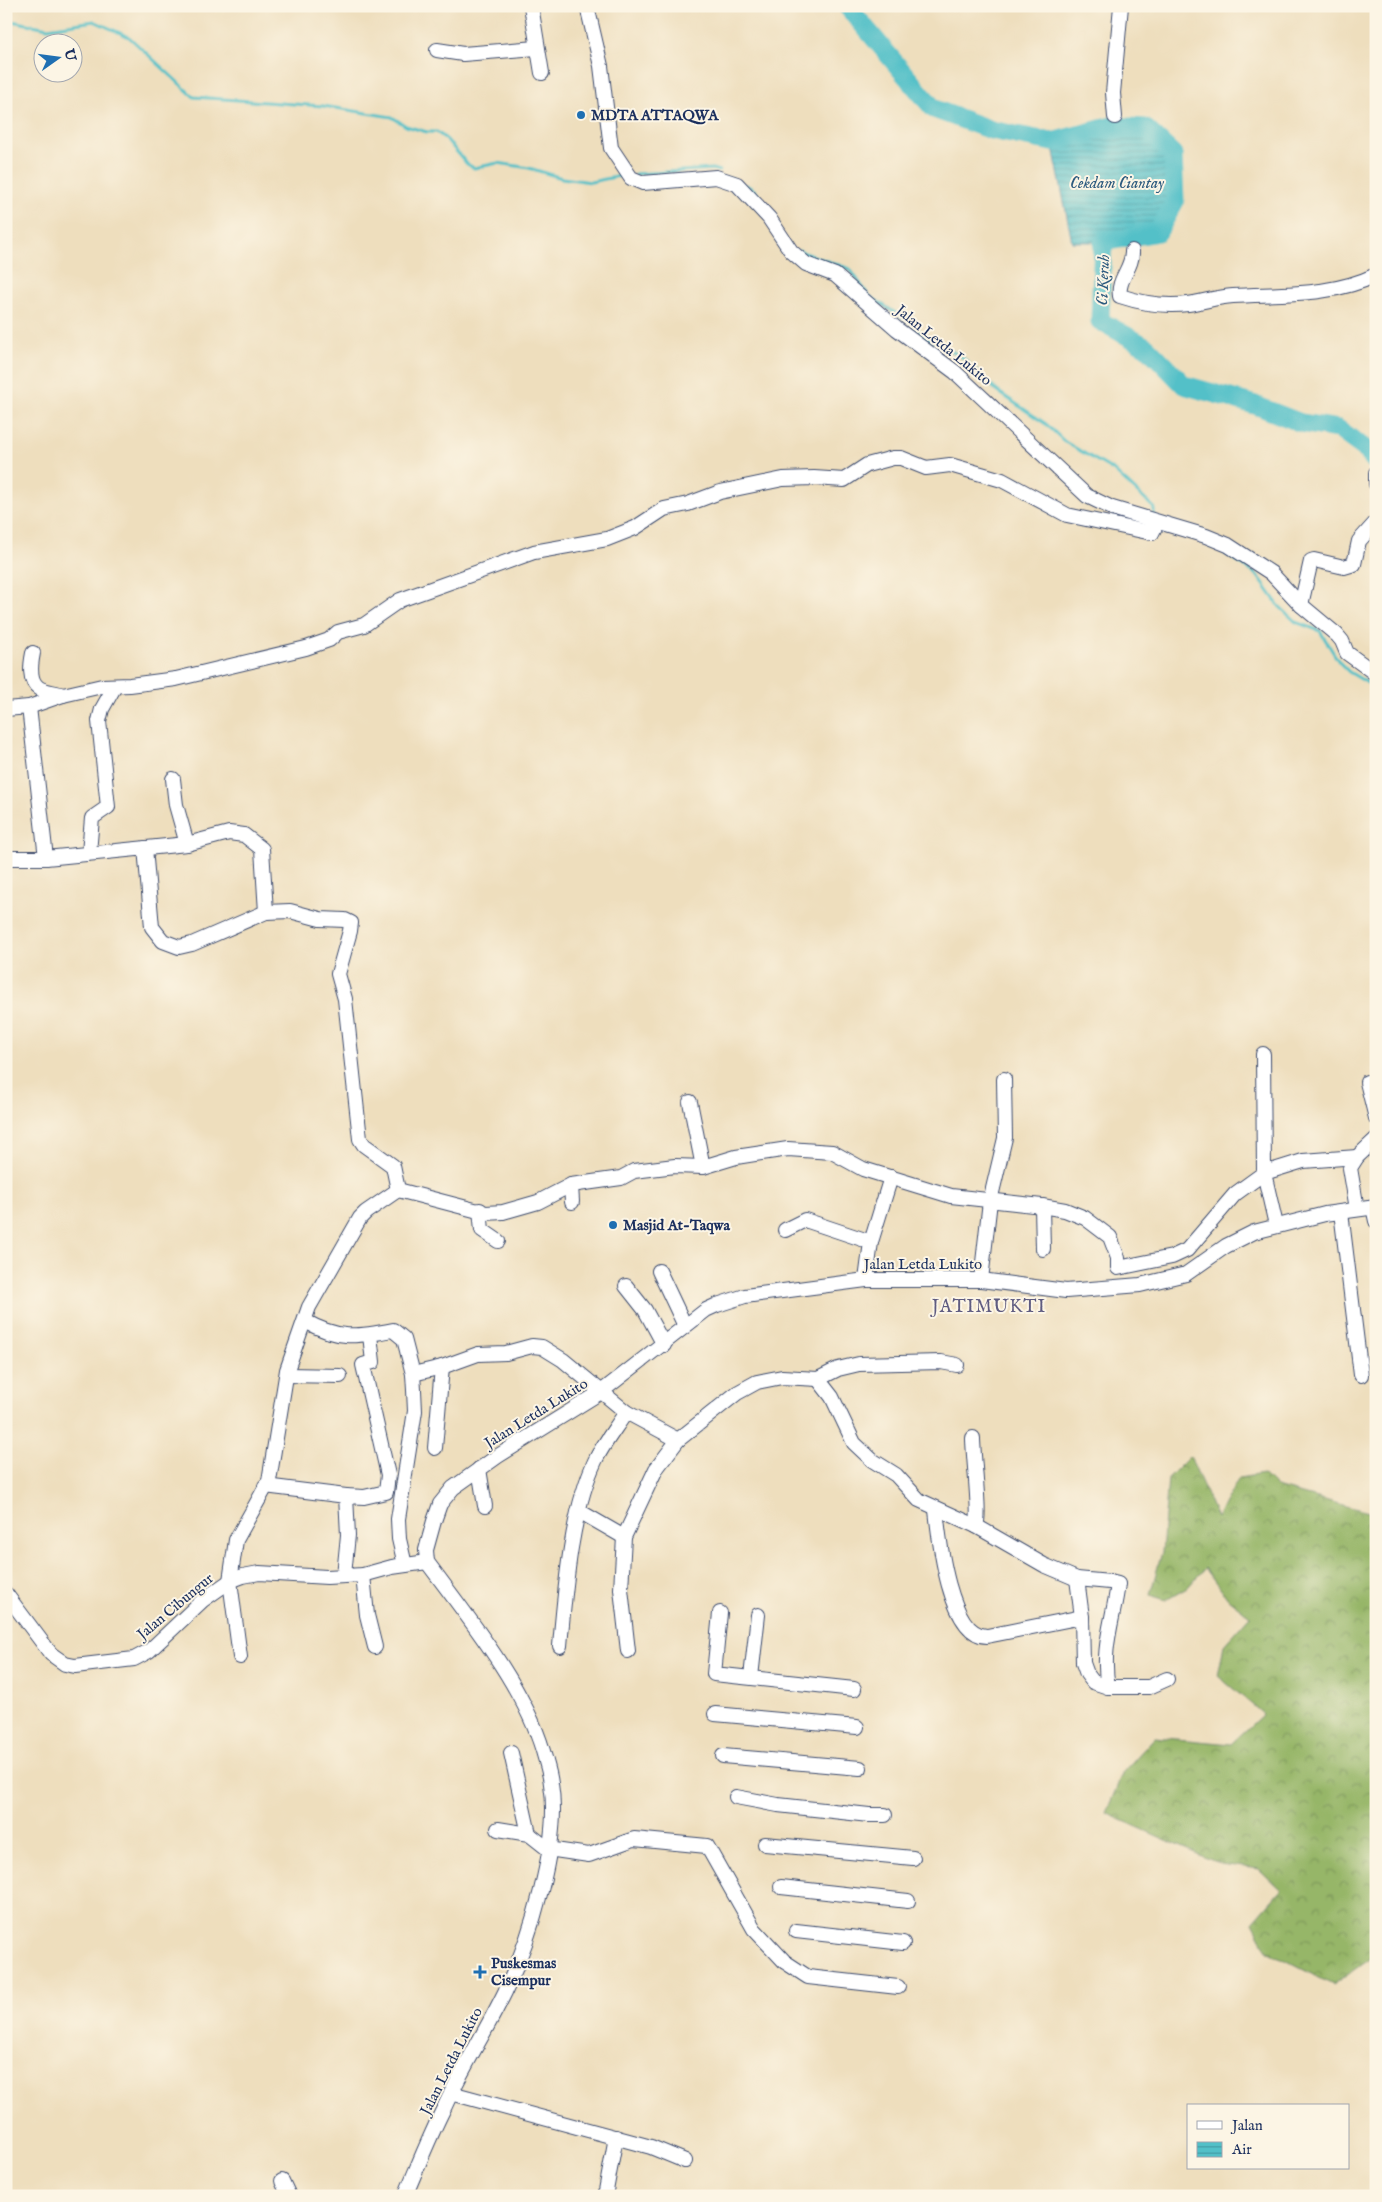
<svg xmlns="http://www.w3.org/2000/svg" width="1382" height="2202" font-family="'IM FELL English',serif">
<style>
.forest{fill:url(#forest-crowns);stroke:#587263}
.water{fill:url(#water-rules);stroke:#367893}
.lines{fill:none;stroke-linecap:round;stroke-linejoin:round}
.stream{stroke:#52c0c8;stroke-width:3}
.river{stroke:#52c0c8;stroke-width:19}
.minor-casing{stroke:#3b496c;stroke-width:16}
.minor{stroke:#fff;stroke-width:14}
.poi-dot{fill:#1f6fb2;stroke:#fcf5e5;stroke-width:2}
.labels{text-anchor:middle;stroke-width:4;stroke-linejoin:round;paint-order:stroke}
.poi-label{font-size:15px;font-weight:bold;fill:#1b2f5e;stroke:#fcf5e5;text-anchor:start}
.street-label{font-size:15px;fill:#1b2f5e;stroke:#fcf5e5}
.water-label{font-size:16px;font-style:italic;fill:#2c5a7e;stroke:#fcf5e5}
.quarter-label{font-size:18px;letter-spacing:1px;fill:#5f5c81;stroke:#fcf5e5}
</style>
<defs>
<pattern id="forest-crowns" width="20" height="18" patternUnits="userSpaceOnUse" patternTransform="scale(1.25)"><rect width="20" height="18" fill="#96b668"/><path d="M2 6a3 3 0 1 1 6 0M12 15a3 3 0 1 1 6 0" fill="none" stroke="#7a9459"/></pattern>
<pattern id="water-rules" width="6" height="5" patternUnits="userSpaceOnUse" patternTransform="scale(1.25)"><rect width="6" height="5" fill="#52c0c8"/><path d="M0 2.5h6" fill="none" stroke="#439ca6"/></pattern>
</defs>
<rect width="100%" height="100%" fill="#fcf5e5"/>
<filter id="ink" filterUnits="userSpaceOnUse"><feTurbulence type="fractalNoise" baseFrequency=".02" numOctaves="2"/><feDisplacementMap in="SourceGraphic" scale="10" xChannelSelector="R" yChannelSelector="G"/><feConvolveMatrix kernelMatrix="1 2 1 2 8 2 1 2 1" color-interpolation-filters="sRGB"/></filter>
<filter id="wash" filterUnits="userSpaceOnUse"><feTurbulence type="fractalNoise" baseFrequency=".0096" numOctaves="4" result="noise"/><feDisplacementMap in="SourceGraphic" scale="20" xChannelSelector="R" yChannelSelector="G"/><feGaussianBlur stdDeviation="1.12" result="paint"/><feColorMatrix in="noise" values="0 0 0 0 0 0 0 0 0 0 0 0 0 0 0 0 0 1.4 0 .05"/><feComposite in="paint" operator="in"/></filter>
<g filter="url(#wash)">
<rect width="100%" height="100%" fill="#eedebd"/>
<polygon class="forest" points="1190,1456 1217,1518 1239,1478 1263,1474 1276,1487 1376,1514 1376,1954 1333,1985 1269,1952 1253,1922 1281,1890 1259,1869 1220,1864 1106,1813 1123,1772 1155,1737 1231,1744 1263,1714 1218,1676 1224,1645 1250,1616 1228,1599 1205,1568 1187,1588 1166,1600 1150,1595 1162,1552 1168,1478"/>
<polygon class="water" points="1112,126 1145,128 1173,154 1175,201 1158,231 1103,242 1072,242 1052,142 1064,134"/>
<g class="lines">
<g class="stream">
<polyline points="6,20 48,28 94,21 129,37 194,97 323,106 392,117 406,126 427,132 437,132 447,140 467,164 474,168 498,163 529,168 562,178 591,182 624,175"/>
<polyline points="635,174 712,169 719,171"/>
<polyline points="746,185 753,189 761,200"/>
<polyline points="799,251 850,269 869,296 911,323 928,338 962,357 997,391 1046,424 1065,442 1113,470 1154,508 1154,518"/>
<polyline points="1158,529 1172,533"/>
<polyline points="1218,548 1257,575 1279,606 1296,622 1320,631 1339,662 1349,672 1376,688"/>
</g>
<polyline class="river" points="847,6 934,109 991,130 1052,142 1112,126 1145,128 1173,154 1175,201 1158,232 1103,242 1100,321 1147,347 1184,385 1255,405 1301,423 1338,429 1364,448 1376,462"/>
</g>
</g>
<g filter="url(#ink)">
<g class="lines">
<defs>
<g id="minor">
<polyline points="531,6 542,73"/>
<polyline points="587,6 601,66 611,148 631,178 643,183 716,177 737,184 769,218 791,251 806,264 835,275 897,329 955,372 1087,496 1112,508 1206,536 1228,545 1271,573 1301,605 1337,635 1342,641 1347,653 1376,674"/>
<polyline points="437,50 463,54 537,48"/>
<polyline points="1115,117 1113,93 1121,6"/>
<path d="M1132,251C1133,268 1117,279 1120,296C1141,303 1165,307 1188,304C1203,302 1217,297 1233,296C1281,293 1331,297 1376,275"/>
<polyline points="1376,473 1376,484"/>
<polyline points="1301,605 1311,561 1314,560 1344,567 1354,564 1359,541 1376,522"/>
<path d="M33,653C31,663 28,681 39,688C45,692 56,692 63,695"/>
<polyline points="29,707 46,858"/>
<polyline points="6,709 29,707 63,695 102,686 130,685 176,679 306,648 329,640 338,632 364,625 400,600 534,552 607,539 635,528 664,509 688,504 720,492 783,479 814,478 844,480 867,465 893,458 901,458 926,468 950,465 1002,480 1067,515 1152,533 1157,523"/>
<polyline points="173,779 176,805 187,844"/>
<polyline points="145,848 152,927 163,941 179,947 192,944 266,912 290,911 320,919 345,920 351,923 350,931 338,974 345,999 360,1139 364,1145 393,1166 398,1190"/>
<polyline points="89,853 92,818 108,807 99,721 102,709 115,686"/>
<polyline points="6,858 46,858 187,844 229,833 244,835 262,849 266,912"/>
<polyline points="1263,1054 1264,1173 1276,1225"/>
<polyline points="1367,1082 1376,1118"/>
<polyline points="690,1102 703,1167"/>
<polyline points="571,1185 572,1202"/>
<polyline points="1042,1206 1043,1249"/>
<polyline points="1373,1207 1376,1221"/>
<polyline points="1357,1209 1350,1168 1357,1157 1376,1139"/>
<polyline points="480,1210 482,1230 498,1241"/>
<polyline points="1341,1212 1361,1375"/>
<polyline points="785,1230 805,1220 871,1242"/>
<polyline points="659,1271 685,1326"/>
<polyline points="866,1280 871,1242 891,1177"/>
<polyline points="981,1280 990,1201 1005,1138 1004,1079"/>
<polyline points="626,1286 645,1310 664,1345"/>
<path d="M305,1321C338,1340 357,1337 393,1330L404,1339L413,1374L414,1390L415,1411L398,1519L399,1539L405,1565"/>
<polyline points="413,1374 442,1367 478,1354 506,1353 532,1346 542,1347 563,1360 626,1412 678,1440"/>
<polyline points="287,1375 340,1376"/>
<path d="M818,1379L832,1397L854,1443L872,1460L896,1475L919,1500L976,1526L1044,1565L1077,1579L1110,1582L1118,1584C1113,1622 1101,1648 1108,1687"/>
<path d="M973,1438C973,1455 981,1517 976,1526"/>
<polyline points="435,1448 442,1367"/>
<polyline points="479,1469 485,1506"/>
<polyline points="265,1486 346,1496 348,1535 344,1575"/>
<polyline points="346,1496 364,1497 386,1492 388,1475 363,1365 373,1362 370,1335"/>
<path d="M936,1510C939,1538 949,1636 987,1636L1082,1617"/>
<polyline points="579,1511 624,1537"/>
<polyline points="363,1575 367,1615 375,1647"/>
<polyline points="1077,1579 1082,1617 1083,1663 1087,1674 1093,1682 1108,1687 1149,1687 1167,1679"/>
<polyline points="6,1594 51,1654 65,1664 75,1666 134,1659 149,1651 203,1600 230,1581 243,1576 259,1573 327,1577 363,1575 392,1567 427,1562"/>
<polyline points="720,1613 714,1674 854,1689"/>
<path d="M560,1646C565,1589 571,1513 595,1461C603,1444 616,1428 626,1412"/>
<polyline points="628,1651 621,1589 624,1537 656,1469 678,1440 737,1393 757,1382 782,1377 818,1379 838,1369 859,1364 941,1362 957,1365"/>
<polyline points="240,1657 230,1581 236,1540 269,1481 287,1370 309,1307 360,1218 366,1212 398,1190 486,1213 503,1212 538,1202 571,1185 621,1178 634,1171 675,1166 703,1167 736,1157 788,1149 832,1152 863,1169 951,1196 1042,1206 1065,1210 1085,1218 1110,1237 1118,1258 1118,1268 1172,1257 1187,1250 1235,1194 1264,1173 1303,1161 1357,1157"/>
<polyline points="751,1677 758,1615"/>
<polyline points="715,1714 857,1727"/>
<polyline points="511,1753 529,1834"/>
<polyline points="723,1756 860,1768"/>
<polyline points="736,1797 778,1805 869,1815 885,1815"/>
<polyline points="498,1829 529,1834 548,1849 589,1855 634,1839 707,1846 754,1929 785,1962 808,1977 898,1987"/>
<polyline points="765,1844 913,1858"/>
<polyline points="781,1887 908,1901"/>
<polyline points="796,1931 903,1943"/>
<polyline points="451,2093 651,2147 685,2161"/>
<polyline points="282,2181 289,2196"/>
<path d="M405,2196C418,2166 430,2135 445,2106C463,2067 486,2031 505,1992C530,1940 561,1841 551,1784C550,1773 546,1762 543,1751C524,1686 467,1616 427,1562L426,1550L434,1521L440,1504L453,1488L498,1456L601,1392L706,1310L717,1305L745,1296L866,1280H981L1066,1291L1140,1285L1186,1274L1226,1246L1254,1232L1325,1214L1376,1207"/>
<polyline points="605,2196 616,2137"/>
</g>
</defs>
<use href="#minor" class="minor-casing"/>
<use href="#minor" class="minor"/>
</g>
</g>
<g class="poi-dot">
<circle cx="581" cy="115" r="5"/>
<circle cx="613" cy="1225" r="5"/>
<path d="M477.5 1964.5h5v5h5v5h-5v5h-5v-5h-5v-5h5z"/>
</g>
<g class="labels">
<g class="poi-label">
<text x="591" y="120">MDTA ATTAQWA</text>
<text x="623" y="1230">Masjid At-Taqwa</text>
<text x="491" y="1968">Puskesmas<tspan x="491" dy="17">Cisempur</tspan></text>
</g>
<g class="street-label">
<text transform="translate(944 345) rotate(39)" y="5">Jalan Letda Lukito</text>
<text x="923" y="1269">Jalan Letda Lukito</text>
<text transform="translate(536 1413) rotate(-32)" y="5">Jalan Letda Lukito</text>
<text transform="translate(175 1606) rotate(-40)" y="5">Jalan Cibungur</text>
<text transform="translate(451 2061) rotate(-63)" y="5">Jalan Letda Lukito</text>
</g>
<g class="water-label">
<text x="1117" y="188">Cekdam Ciantay</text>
<text transform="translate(1102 280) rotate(-88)" y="6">Ci Keruh</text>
</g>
<g class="quarter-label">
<text x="989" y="1312">JATIMUKTI</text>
</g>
</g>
<rect width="1382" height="2202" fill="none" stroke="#fcf5e5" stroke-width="25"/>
<rect x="1187" y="2104" width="162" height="65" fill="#fcf5e5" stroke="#a2a6af"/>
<rect x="1197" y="2121" width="25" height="8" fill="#ffffff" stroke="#a2a6af"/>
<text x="1232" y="2130" font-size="15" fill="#1b2f5e">Jalan</text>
<rect x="1197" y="2142" width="25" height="15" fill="url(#water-rules)" stroke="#a2a6af"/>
<text x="1232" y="2154" font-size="15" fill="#1b2f5e">Air</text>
<g transform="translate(58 58) rotate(76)"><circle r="24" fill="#fcf5e5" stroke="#a2a6af"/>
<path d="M0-4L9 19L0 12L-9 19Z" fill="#1f6fb2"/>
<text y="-8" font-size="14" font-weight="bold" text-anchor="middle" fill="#1b2f5e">U</text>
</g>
</svg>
